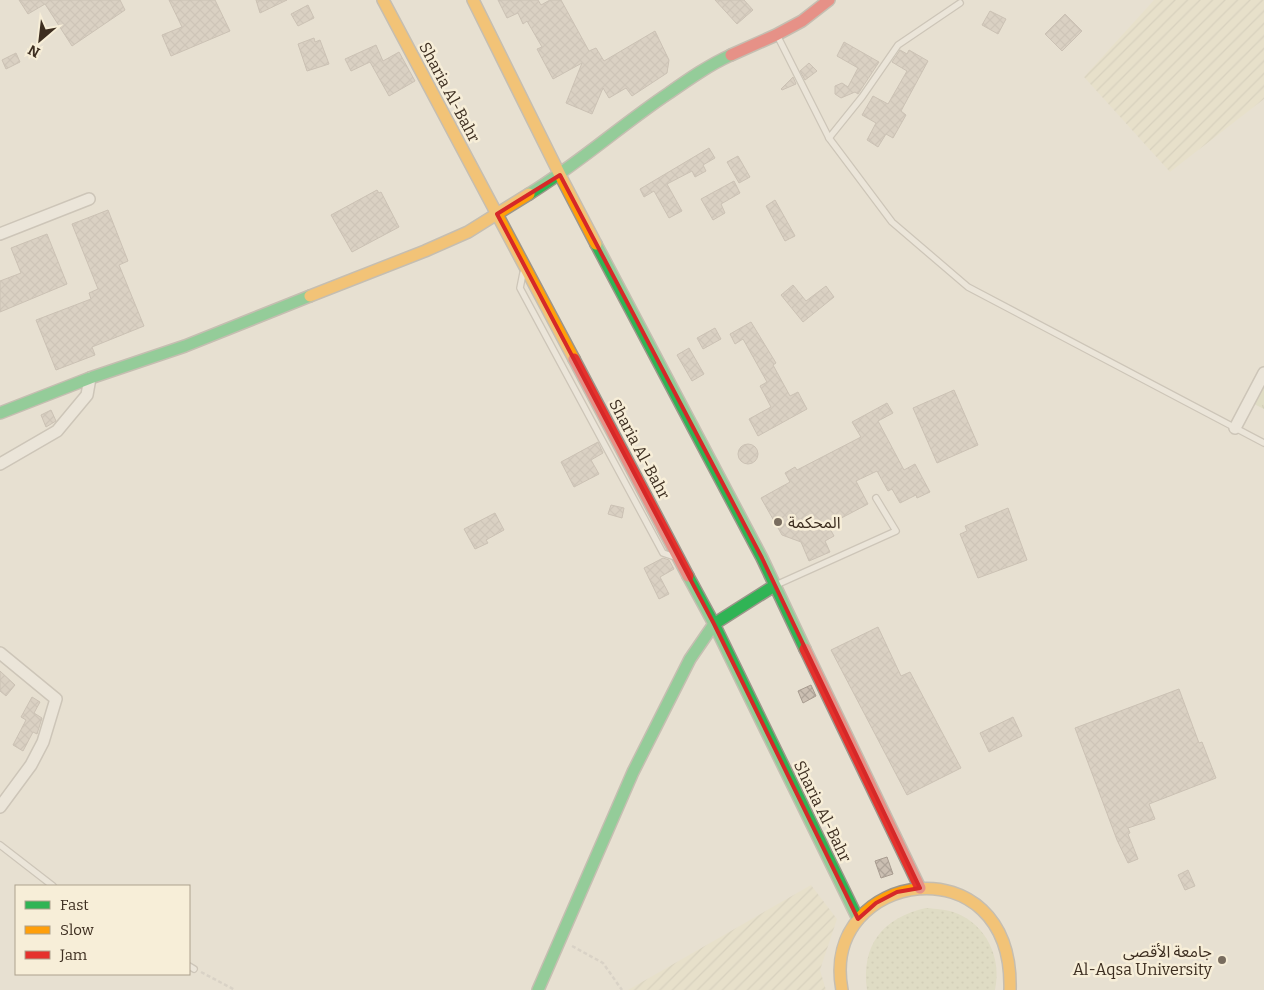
<svg xmlns="http://www.w3.org/2000/svg" width="1264" height="990" font-family="Bitter,'Noto Sans Arabic',serif">
<style>
.farmland{fill:url(#farmland-furrows)}
.grass{fill:url(#grass-tufts)}
.garden{fill:url(#garden-dots)}
.building{fill:url(#building-cross-hatch);stroke:#a89c90}
.lines{fill:none;stroke-linecap:round;stroke-linejoin:round}
.lane-casing{stroke:#ada599;stroke-width:8}
.street-casing{stroke:#ada599;stroke-width:14}
.fast-casing{stroke:#9c958a;stroke-width:14}
.slow-casing{stroke:#9c958a;stroke-width:14}
.jam-casing{stroke:#9c958a;stroke-width:14}
.path{stroke:#c8c2b9;stroke-width:2.5;stroke-dasharray:4 2.5;stroke-linecap:butt}
.lane{stroke:#efebe3;stroke-width:5.5}
.street{stroke:#efebe3;stroke-width:11}
.fast{stroke:#30b455;stroke-width:11}
.slow{stroke:#ff9f0a;stroke-width:11}
.jam{stroke:#e5322d;stroke-width:11}
.marked{fill:none;stroke:#d62828;stroke-width:4;stroke-linejoin:round}
.poi-dot{fill:#786c5e;stroke:#f7eed8;stroke-width:2}
.labels{text-anchor:middle;stroke-width:5;stroke-linejoin:round;paint-order:stroke}
.street-label{font-size:16px;fill:#3d2e20;stroke:#f7eed8}
.poi-label{font-size:16px;fill:#3d2e20;stroke:#f7eed8;text-anchor:start}
</style>
<defs>
<pattern id="farmland-furrows" width="10" height="10" patternUnits="userSpaceOnUse" patternTransform="scale(1.25)"><rect width="10" height="10" fill="#e6dfc2"/><path d="M-1 1l2-2M0 10L10 0M9 11l2-2" fill="none" stroke="#c6c0a6"/></pattern>
<pattern id="grass-tufts" width="24" height="20" patternUnits="userSpaceOnUse" patternTransform="scale(1.25)"><rect width="24" height="20" fill="#d6d7b3"/><path d="M3 7l-1-3M5 7V3M7 7l1-3M15 17l-1-3M17 17v-4M19 17l1-3" fill="none" stroke="#b9b99a"/></pattern>
<pattern id="garden-dots" width="8" height="8" patternUnits="userSpaceOnUse" patternTransform="scale(1.25)"><rect width="8" height="8" fill="#d6d7b3"/><path d="M2 2h.1M6 6h.1" fill="none" stroke="#b9b99a" stroke-width="1.8" stroke-linecap="round"/></pattern>
<pattern id="building-cross-hatch" width="8" height="8" patternUnits="userSpaceOnUse" patternTransform="scale(1.25)"><rect width="8" height="8" fill="#cbbfb2"/><path d="M0 0l8 8M0 8l8-8" fill="none" stroke="#afa499"/></pattern>
</defs>
<rect width="100%" height="100%" fill="#e7e0d1"/>
<g class="farmland">
<polygon points="1154,0 1264,0 1264,99 1170,172 1084,77"/>
<polygon points="811,885 837,919 820,970 826,990 628,990"/>
</g>
<polygon class="grass" points="1264,365 1264,409 1246,400"/>
<path class="garden" d="M926,908C936,909 946,909 956,913C987,925 1002,959 995,990H867C861,945 882,918 926,908Z"/>
<g class="building">
<polygon points="19,0 120,0 125,10 72,46 45,4 28,14"/>
<polygon points="169,0 215,0 230,31 171,56 162,35 182,27"/>
<polygon points="256,0 287,0 260,13"/>
<polygon points="498,0 538,0 541,5 550,0 561,0 589,51 596,48 604,61 655,31 669,60 667,73 632,96 626,88 609,98 603,88 592,114 566,103 582,63 553,79 537,49 542,47 527,21 523,24 518,13 507,18"/>
<polygon points="715,0 744,0 753,10 737,24"/>
<polygon points="308,5 314,18 298,26 291,14"/>
<polygon points="990,11 1006,19 998,34 982,25"/>
<polygon points="1065,14 1082,31 1062,51 1045,34"/>
<polygon points="314,38 315,42 320,40 329,64 307,71 298,44"/>
<polygon points="844,42 879,62 858,94 855,92 841,98 835,94 835,86 842,83 848,87 858,68 837,56"/>
<polygon points="376,45 383,61 399,52 415,81 389,96 370,62 351,71 345,59"/>
<polygon points="900,50 907,54 909,50 928,61 901,111 906,115 893,138 886,134 878,147 867,140 876,123 862,115 873,96 888,104 907,71 892,62"/>
<polygon points="16,53 20,62 6,69 2,60"/>
<polygon points="809,63 817,71 805,80 800,71"/>
<polygon points="793,77 796,84 782,90 781,89"/>
<polygon points="709,148 715,158 703,165 706,171 695,177 692,171 667,184 682,211 669,218 654,191 644,197 640,189"/>
<polygon points="738,156 750,177 739,183 727,162"/>
<polygon points="734,181 740,193 721,204 725,213 713,220 701,199"/>
<polygon points="377,190 379,193 381,192 399,227 352,252 331,215"/>
<polygon points="775,200 794,234 795,236 785,241 766,206"/>
<polygon points="108,210 128,261 119,265 144,326 92,347 95,355 56,370 36,320 91,299 89,293 98,289 72,224"/>
<polygon points="47,234 67,284 0,312 0,281 21,273 11,248"/>
<polygon points="793,285 806,301 826,286 834,297 803,322 781,295"/>
<polygon points="751,322 776,363 773,365 790,396 798,392 807,409 758,436 749,419 771,407 760,386 767,382 743,339 735,344 730,334"/>
<polygon points="715,328 721,339 703,349 697,338"/>
<polygon points="689,348 704,374 692,381 677,355"/>
<polygon points="954,390 978,445 937,463 913,408"/>
<polygon points="887,403 893,413 878,421 904,470 915,464 930,492 917,498 916,495 900,503 892,489 888,491 877,471 856,481 868,504 828,525 834,536 825,541 830,552 809,561 801,542 782,535 761,498 790,482 785,473 795,467 797,470 861,437 852,422"/>
<polygon points="51,410 56,421 46,427 41,415"/>
<polygon points="598,442 603,453 591,460 599,474 574,487 561,462"/>
<circle cx="748" cy="454" r="10"/>
<polygon points="611,505 624,508 622,518 608,514"/>
<polygon points="1008,508 1027,560 978,578 960,534 967,531 965,526"/>
<polygon points="495,513 504,530 486,540 488,543 475,549 464,529"/>
<polygon points="663,558 669,560 674,569 660,577 669,594 659,599 644,568"/>
<polygon points="878,627 901,676 910,672 961,768 907,795 831,650"/>
<polygon points="0,671 15,685 6,696 0,691"/>
<polygon points="811,685 816,696 803,703 798,691"/>
<polygon points="1179,689 1199,743 1202,742 1216,778 1149,804 1155,819 1128,828 1130,833 1128,834 1138,859 1128,863 1117,840 1075,728"/>
<polygon points="32,697 40,702 34,713 42,718 37,734 33,732 23,751 13,745 26,720 21,717"/>
<polygon points="1013,717 1022,736 989,752 980,733"/>
<polygon points="887,857 893,874 881,878 875,861"/>
<polygon points="1188,870 1195,886 1185,890 1178,875"/>
</g>
<g class="lines">
<defs>
<g id="lane">
<polyline points="778,37 829,138 892,222 968,287 1264,443"/>
<polyline points="829,138 862,97 898,45 960,3"/>
<polyline points="523,273 520,288 663,553 675,557"/>
<polyline points="776,585 896,531 876,498"/>
<polyline points="0,845 53,886"/>
<polyline points="189,966 194,969"/>
</g>
<g id="street">
<polyline points="0,234 89,199"/>
<polyline points="1235,428 1264,373"/>
<polyline points="0,464 57,431 87,395 90,378"/>
<polyline points="0,653 56,699 43,742 31,765 0,807"/>
</g>
<g id="fast">
<path d="M529,194C578,164 621,125 669,93C689,79 709,65 731,55"/>
<polyline points="596,244 762,558 805,649"/>
<polyline points="0,413 90,378 185,346 310,296"/>
<polyline points="688,576 714,624 858,919"/>
<polyline points="538,990 633,772 690,659 714,624 774,586"/>
</g>
<g id="slow">
<polyline points="383,0 574,359"/>
<polyline points="473,0 560,175 596,244"/>
<polyline points="310,296 425,251 468,232 529,194"/>
<path d="M842,990C819,870 1014,840 1010,990"/>
</g>
<g id="jam">
<polyline points="731,55 776,35 802,21 829,0"/>
<polyline points="574,359 688,576"/>
<polyline points="805,649 920,888"/>
</g>
</defs>
<use href="#lane" class="lane-casing"/>
<use href="#street" class="street-casing"/>
<use href="#fast" class="fast-casing"/>
<use href="#slow" class="slow-casing"/>
<use href="#jam" class="jam-casing"/>
<g class="path">
<polyline points="572,946 603,963 622,990"/>
<polyline points="201,972 235,990"/>
</g>
<use href="#lane" class="lane"/>
<use href="#street" class="street"/>
<use href="#fast" class="fast"/>
<use href="#slow" class="slow"/>
<use href="#jam" class="jam"/>
</g>
<path d="M0 0H1264V990H0ZM560,175L762,558L920,888L897,892L876,903L858,919L714,624L497,214Z" fill="#e7e0d1" fill-opacity=".55" fill-rule="evenodd"/>
<path class="marked" d="M560,175L762,558L920,888L897,892L876,903L858,919L714,624L497,214Z"/>
<g class="poi-dot">
<circle cx="778" cy="522" r="5"/>
<circle cx="1222" cy="960" r="5"/>
</g>
<g class="labels">
<g class="street-label">
<text transform="translate(450 92) rotate(62)" y="6">Sharia Al-Bahr</text>
<text transform="translate(640 449) rotate(62)" y="6">Sharia Al-Bahr</text>
<text transform="translate(823 811) rotate(64)" y="6">Sharia Al-Bahr</text>
</g>
<g class="poi-label">
<text x="788" y="528">المحكمة</text>
<text x="1212" y="957" text-anchor="end">جامعة الأقصى<tspan x="1212" dy="18">Al-Aqsa University</tspan></text>
</g>
</g>
<rect x="15" y="885" width="175" height="90" fill="#f7eed8" stroke="#ada18e"/>
<rect x="25" y="901" width="25" height="8" fill="#30b455" stroke="#ada18e"/>
<text x="60" y="910" font-size="15" fill="#3d2e20">Fast</text>
<rect x="25" y="926" width="25" height="8" fill="#ff9f0a" stroke="#ada18e"/>
<text x="60" y="935" font-size="15" fill="#3d2e20">Slow</text>
<rect x="25" y="951" width="25" height="8" fill="#e5322d" stroke="#ada18e"/>
<text x="60" y="960" font-size="15" fill="#3d2e20">Jam</text>
<g transform="translate(40 40) rotate(208)" stroke="#f7eed8" stroke-width="4" paint-order="stroke">
<path d="M0-4L9 19L0 12L-9 19Z" fill="#3d2e20"/>
<text y="-8" font-size="14" font-weight="bold" text-anchor="middle" fill="#3d2e20">N</text>
</g>
</svg>
